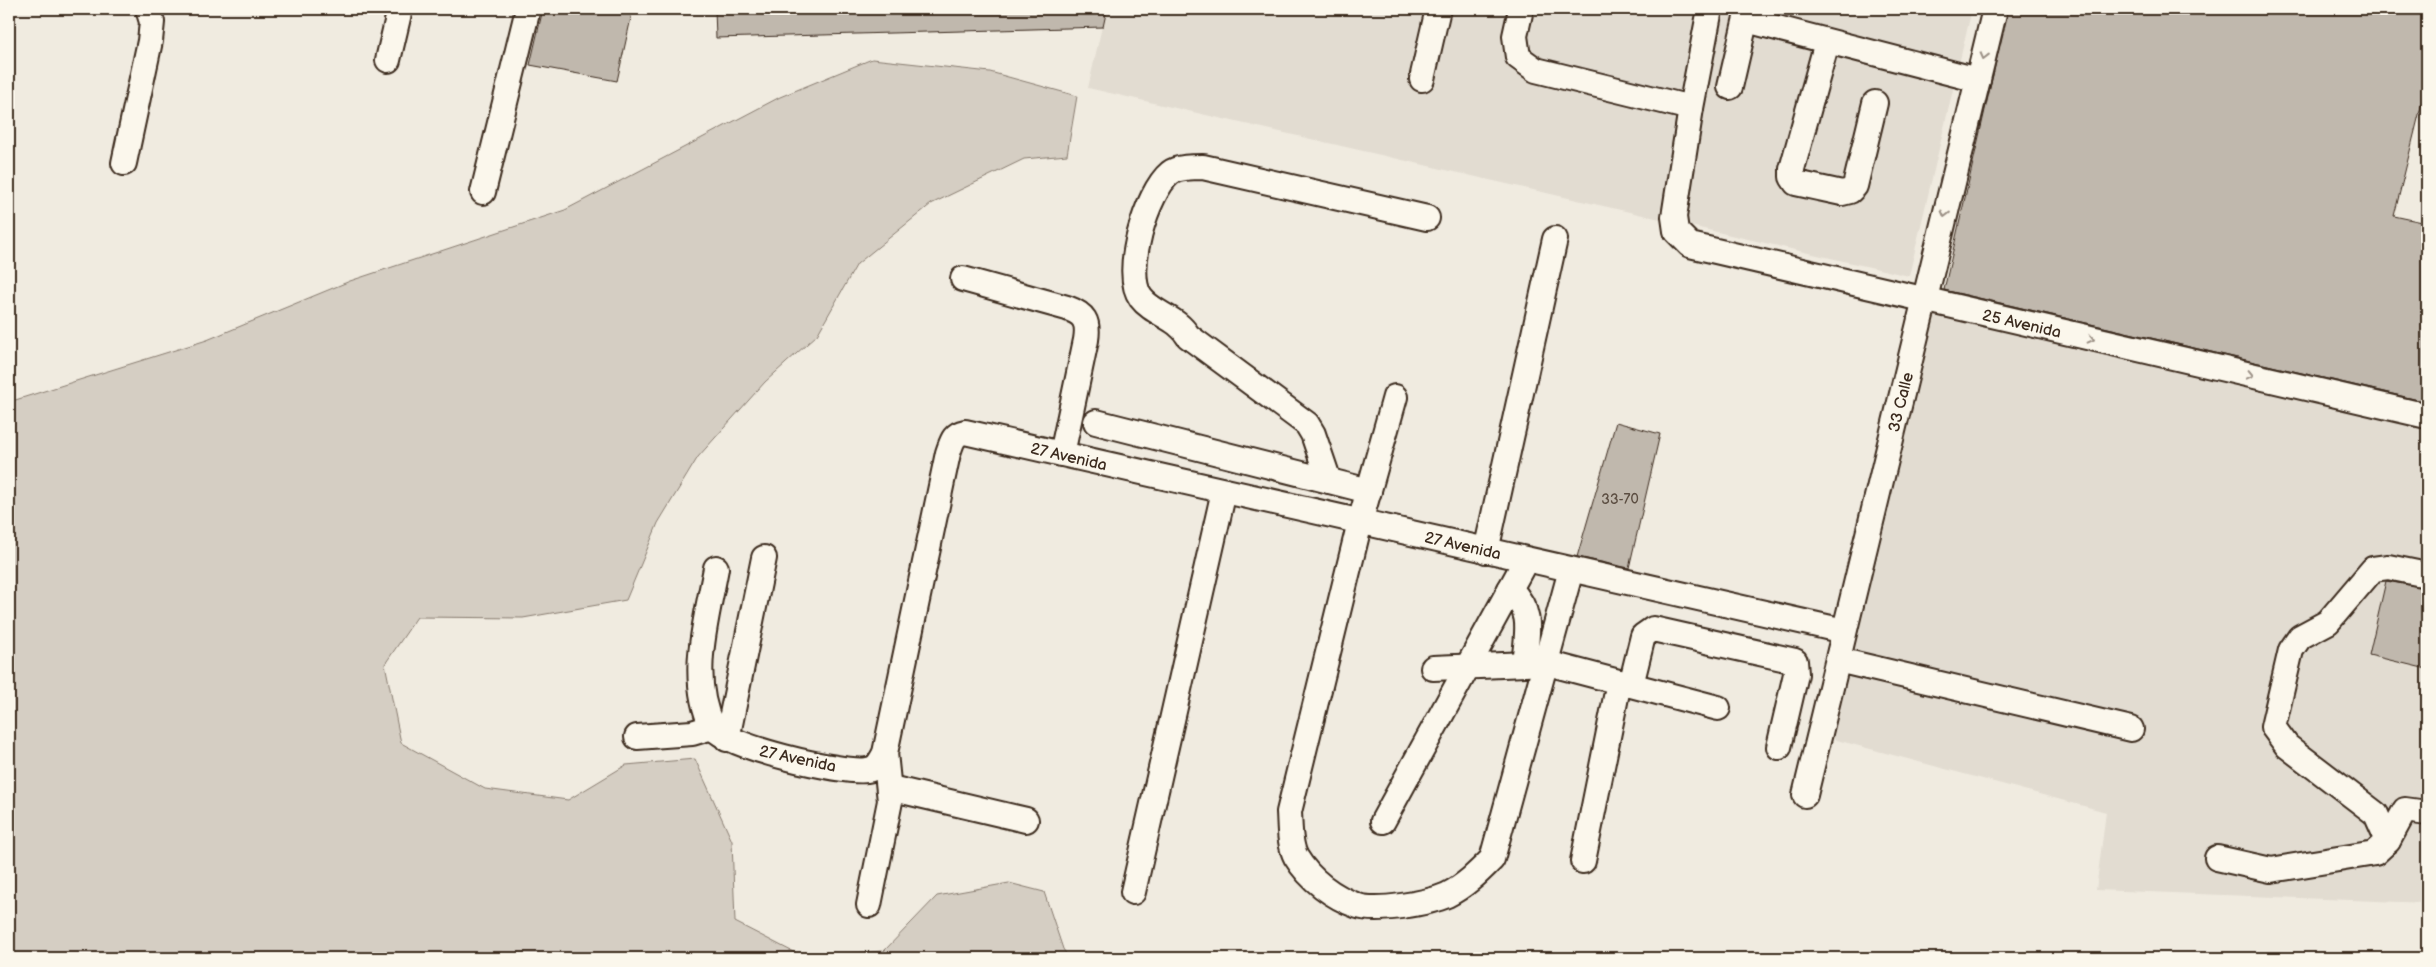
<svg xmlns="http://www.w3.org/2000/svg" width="2436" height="967" font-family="'Balsamiq Sans',sans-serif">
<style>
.built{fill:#e2dcd1}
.green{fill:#d5cec3;stroke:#887c70}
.building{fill:#c0b8ad;stroke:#3b2a1e}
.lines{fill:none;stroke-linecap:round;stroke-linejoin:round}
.minor-casing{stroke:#3b2a1e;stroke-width:28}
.minor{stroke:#fbf7ec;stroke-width:24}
.oneway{stroke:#9b9085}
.labels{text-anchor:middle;stroke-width:4.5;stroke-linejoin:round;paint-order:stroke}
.number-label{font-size:14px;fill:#5c4e42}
.street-label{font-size:16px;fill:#3b2a1e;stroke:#fbf7ec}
</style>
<rect width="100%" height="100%" fill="#f0ebe0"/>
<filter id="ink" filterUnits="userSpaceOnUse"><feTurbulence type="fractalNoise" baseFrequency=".02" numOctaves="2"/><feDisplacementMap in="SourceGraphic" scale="10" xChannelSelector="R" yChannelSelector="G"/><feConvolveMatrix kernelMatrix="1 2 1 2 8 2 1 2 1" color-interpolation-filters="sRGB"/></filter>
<g filter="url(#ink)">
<g class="built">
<polygon points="1106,9 1972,9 1909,276 1088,88"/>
<polygon points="1937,308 2427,419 2427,903 2096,890 2106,812 1833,739"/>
</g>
<polygon class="green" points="872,59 990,72 1077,96 1067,155 1024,159 931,204 857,264 817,335 765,382 698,457 658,523 626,600 523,618 417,617 385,664 401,743 485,789 568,800 626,765 695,759 732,841 735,922 801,956 884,951 937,896 1009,883 1044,892 1063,949 1069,958 9,958 9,402 207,340 350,281 565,210 780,97"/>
<g class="building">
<polygon points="543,9 633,9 617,81 530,65"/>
<polygon points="715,9 1107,9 1103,27 716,38"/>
<polygon points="2008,9 2427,9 2427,82 2394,216 2427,223 2427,402 1944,290"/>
<polygon points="1616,422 1660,434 1629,568 1577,557"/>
<polygon points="2386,581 2427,588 2427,669 2369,655"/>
</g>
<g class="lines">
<defs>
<g id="minor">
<polyline points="1521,9 1515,36 1518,57 1536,70 1691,108 1710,9"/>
<polyline points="1746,20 1978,80"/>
<polyline points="1827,42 1792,169 1792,177 1796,183 1842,193 1850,191 1855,186 1875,103"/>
<polyline points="388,60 400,9"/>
<polyline points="1422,79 1438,9"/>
<polyline points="1730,87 1748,9"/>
<polyline points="1691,108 1674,217 1676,231 1690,245 2427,416"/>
<polyline points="124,163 150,41 152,22 148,9"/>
<polyline points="483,192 528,9"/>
<path d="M963,279L1067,308C1084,314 1089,321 1086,340L1062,454"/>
<path d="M1395,397L1360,522L1289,812C1290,826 1289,844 1296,857C1310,880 1333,897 1358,906C1377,912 1429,903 1447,895C1465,886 1478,873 1492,859L1571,570"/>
<polyline points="1096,422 1369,491"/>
<path d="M1329,481L1313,434L1307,424L1188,336C1177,317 1153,314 1141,298C1122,273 1147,192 1170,173C1178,167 1193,167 1203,167L1427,218"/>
<polyline points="1486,551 1555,239"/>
<path d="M716,568C707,619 688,677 712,726C722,746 843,774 867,770C877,769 880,762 885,753L948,453C952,442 953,434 965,432L1844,631"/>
<path d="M1510,589C1534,613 1527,632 1524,664"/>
<polyline points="1838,660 2131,729"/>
<polyline points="1433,668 1547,663 1718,708"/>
<polyline points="1631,685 1643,636 1653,629 1795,661 1796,674 1779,747"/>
<polyline points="637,737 692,733 712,727"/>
<polyline points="727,739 764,558"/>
<polyline points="890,788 1026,820"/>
<polyline points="1805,795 1995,9"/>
<polyline points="1383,821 1526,560"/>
<polyline points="2388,841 2405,810 2427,813"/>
<polyline points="2217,858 2271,870 2375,853 2388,841 2376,814 2287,746 2273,727 2291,650 2300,637 2328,622 2373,569 2388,567 2427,575"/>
<polyline points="1583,861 1619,682"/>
<polyline points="1133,892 1224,491"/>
<polyline points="869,905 890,801 885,753"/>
</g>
</defs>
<use href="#minor" class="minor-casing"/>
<use href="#minor" class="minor"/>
</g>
<defs><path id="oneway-chevron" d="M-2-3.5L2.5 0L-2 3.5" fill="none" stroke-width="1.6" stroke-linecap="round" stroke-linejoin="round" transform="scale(1.25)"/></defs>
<g class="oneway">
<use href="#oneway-chevron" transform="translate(1984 56) rotate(104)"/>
<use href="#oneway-chevron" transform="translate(1945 214) rotate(104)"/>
<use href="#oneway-chevron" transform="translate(2091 339) rotate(13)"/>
<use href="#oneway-chevron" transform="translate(2250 375) rotate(13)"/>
</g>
</g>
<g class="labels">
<g class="number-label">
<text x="1620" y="504">33-70</text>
</g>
<g class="street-label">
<text transform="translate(2022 323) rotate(13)" y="6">25 Avenida</text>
<text transform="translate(1900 402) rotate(-76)" y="6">33 Calle</text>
<text transform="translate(1069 456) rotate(13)" y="6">27 Avenida</text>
<text transform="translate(1463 545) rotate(13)" y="6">27 Avenida</text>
<text transform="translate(798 758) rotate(12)" y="6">27 Avenida</text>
</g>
</g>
<rect width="2436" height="967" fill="none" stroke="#fbf7ec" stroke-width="30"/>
<rect x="15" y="15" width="2406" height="937" fill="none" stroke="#3b2a1e" stroke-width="2" filter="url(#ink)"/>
</svg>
